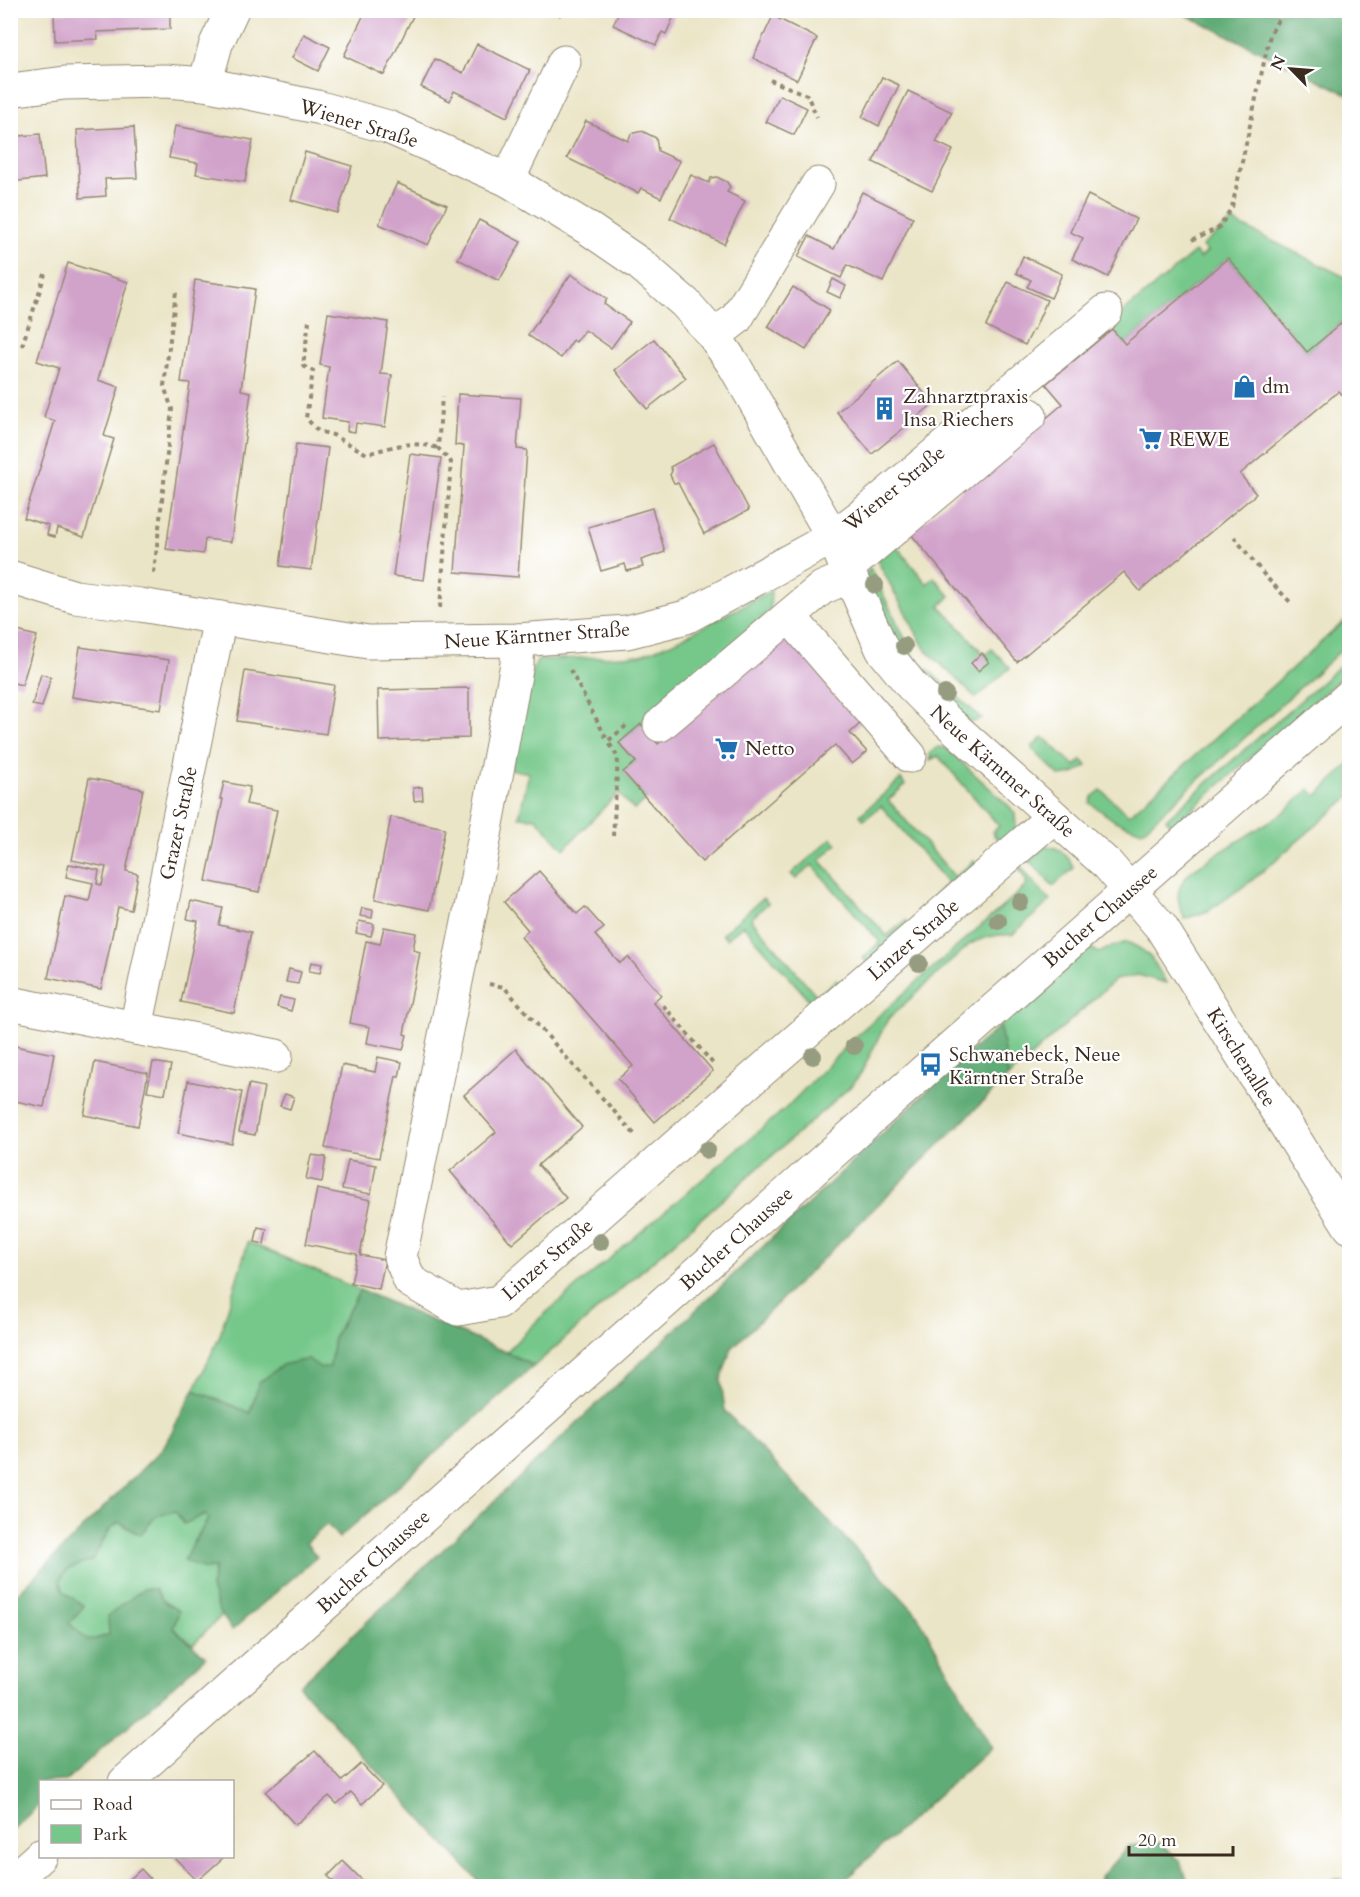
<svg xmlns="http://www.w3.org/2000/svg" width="1360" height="1897" font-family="Cardo,serif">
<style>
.green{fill:#76c88a;stroke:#587954;stroke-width:1.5}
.forest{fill:#60ac76;stroke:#4e6b4a;stroke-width:1.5}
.building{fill:#d1a2ca}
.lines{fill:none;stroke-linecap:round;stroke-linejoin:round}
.minor-casing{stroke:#938872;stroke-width:35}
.major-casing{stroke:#938872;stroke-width:35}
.path{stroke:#938872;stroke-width:4;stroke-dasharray:4.5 4.5;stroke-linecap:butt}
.minor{stroke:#fff;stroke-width:33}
.major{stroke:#fff;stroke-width:33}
.tree{fill:#969c7f}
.labels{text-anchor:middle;stroke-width:4.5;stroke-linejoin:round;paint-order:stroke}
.street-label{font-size:20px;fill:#3b2a1e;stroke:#fff}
.poi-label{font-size:20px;fill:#3b2a1e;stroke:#fff;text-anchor:start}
</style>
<rect width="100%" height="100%" fill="#fff"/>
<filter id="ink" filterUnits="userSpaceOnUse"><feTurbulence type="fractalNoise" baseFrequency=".0167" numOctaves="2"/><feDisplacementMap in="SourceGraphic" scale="12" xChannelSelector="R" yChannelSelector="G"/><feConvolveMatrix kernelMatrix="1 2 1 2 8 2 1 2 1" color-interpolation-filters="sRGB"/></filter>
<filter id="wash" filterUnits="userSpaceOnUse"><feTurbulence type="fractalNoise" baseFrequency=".008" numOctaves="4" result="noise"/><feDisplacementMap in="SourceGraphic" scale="24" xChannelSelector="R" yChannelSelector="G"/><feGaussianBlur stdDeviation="1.35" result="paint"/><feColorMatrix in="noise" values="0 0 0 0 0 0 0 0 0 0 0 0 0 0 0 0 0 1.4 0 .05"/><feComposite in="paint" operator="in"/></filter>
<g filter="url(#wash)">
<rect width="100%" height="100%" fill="#ebe5c7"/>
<g class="green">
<polygon points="1232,221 1349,279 1349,316 1307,352 1228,258 1125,344 1108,325 1195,252 1200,258 1207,252 1202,246"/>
<polygon points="894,546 898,548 927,584 934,577 950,596 940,606 985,655 992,649 1010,668 976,698 925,649 877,560"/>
<polygon points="870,568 914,657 982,719 969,723 909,666 865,575"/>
<polygon points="771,591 770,611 619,743 636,762 624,772 647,799 634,810 618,793 564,849 536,818 519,817 529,773 510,769 524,686 538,660 641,655 676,641"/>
<polygon points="1349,617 1349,643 1142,831 1115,821 1090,803 1092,797 1101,790 1129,815"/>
<polygon points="1349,658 1349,671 1173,826 1166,819"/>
<polygon points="1043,737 1075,766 1082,760 1087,766 1073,774 1060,776 1033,750 1033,746"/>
<polygon points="938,747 946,748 1010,807 1015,814 1016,828 1005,841 995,837 993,832 999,826 938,756 930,760 930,753"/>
<path d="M1349,764V797L1250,882L1208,911L1185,919C1175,899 1175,887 1192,870L1283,813L1309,789L1317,796Z"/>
<polygon points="901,779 905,785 888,800 955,877 974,861 978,866 936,904 931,899 948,883 881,806 864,820 860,815"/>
<polygon points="832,838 837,844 820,860 887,936 906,920 910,926 867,963 863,958 880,942 812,865 796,879 791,874"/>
<path d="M1044,846C1060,846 1067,855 1074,868L1053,886L1029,860Z"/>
<path d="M1019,865L1050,901L1012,935C996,934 984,937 970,944L888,1019L861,1073L851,1086L534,1366L506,1352L540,1318L787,1107L859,1033L1027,885L1025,878L1017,867Z"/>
<polygon points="763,898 768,903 751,919 817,996 836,980 841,985 798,1022 794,1017 811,1002 743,925 726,939 722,934"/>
<path d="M1127,942C1152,953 1153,960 1166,983L1138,975L1115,980L1008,1077L1000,1026L1090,947L1099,953L1111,947Z"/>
<polygon points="248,1242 360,1290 334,1337 330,1367 259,1383 250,1413 194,1390 219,1338"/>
<polygon points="175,1511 205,1513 209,1519 193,1542 215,1568 211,1588 222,1615 193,1644 173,1628 179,1611 164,1602 155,1589 143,1589 131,1599 109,1635 88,1641 68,1623 84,1606 64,1592 60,1580 68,1569 92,1560 110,1529 119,1522 140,1535 156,1516"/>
</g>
<g class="forest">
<polygon points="1336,11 1349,17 1349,95 1178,11"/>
<polygon points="1000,1026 1008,1077 731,1349 721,1380 725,1411 916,1613 991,1747 838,1886 483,1886 299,1686 960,1060"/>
<polygon points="360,1290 506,1352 534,1366 339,1538 327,1524 306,1543 317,1557 232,1630 219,1611 211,1588 215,1568 204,1569 184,1560 208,1519 205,1514 184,1524 175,1511 156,1516 140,1535 119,1522 110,1529 92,1560 68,1569 60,1580 64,1592 84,1606 69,1623 88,1641 109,1635 108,1616 143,1589 155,1589 164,1602 179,1611 173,1628 206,1657 66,1781 40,1782 40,1804 11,1831 11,1600 163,1448 194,1390 250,1413 259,1383 282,1365 308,1359 321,1368 330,1367 334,1337"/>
<polygon points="1161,1843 1180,1861 1190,1886 1099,1886 1100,1878 1128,1846"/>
<polygon points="1335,1878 1349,1881 1349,1886 1326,1886"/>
</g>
<g id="blocks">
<g class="building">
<polygon points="81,10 170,10 170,29 97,32 98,39 55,41 54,13 81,12"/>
<polygon points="366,10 415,12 384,75 344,56"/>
<polygon points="620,10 673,10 671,15 674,16 666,34 662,32 656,45 613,25"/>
<polygon points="773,16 817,38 797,80 753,58"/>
<polygon points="304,34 330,47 318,71 292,58"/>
<polygon points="477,44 530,70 507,117 454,91 450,101 421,87 435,59 463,73"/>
<polygon points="882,77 899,85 879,126 862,117"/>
<polygon points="908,91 952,112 936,142 953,150 932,191 873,162"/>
<polygon points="780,95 807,108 794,135 766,122"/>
<polygon points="586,121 628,141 631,134 642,131 656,138 658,151 680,161 661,198 641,188 638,193 567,158"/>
<polygon points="175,126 253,140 245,182 196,174 198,163 169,158"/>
<polygon points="134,127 137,178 105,179 106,196 80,198 77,130"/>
<polygon points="40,134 45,178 10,182 10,137"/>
<polygon points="305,152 352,166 338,213 291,200"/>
<polygon points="691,175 709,183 711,178 717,177 727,182 730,187 727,192 745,201 724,244 670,218"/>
<polygon points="397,183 447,205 428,245 379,224"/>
<polygon points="862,192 913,217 883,282 847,265 841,278 798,257 809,236 834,249"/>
<polygon points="1088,195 1136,219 1108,277 1072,259 1083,238 1070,232"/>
<polygon points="479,220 521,242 499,281 458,259"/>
<polygon points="1023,256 1062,274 1051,298 1027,287 1031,280 1016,273"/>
<polygon points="1228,258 1307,352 1350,316 1350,403 1339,391 1240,474 1256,494 1140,591 1124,572 1017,662 910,533 1063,404 1046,384 1112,329 1125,344"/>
<polygon points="68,263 128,282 98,380 119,387 104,436 114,439 84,537 57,528 55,537 47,535 49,526 24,518 55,421 44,417 59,368 37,361"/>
<polygon points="571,274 607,299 604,304 630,322 611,348 585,330 576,342 573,340 561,358 528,335"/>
<polygon points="833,279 846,286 840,298 827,292"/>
<polygon points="195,280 255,289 241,390 251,392 231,542 205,539 203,554 166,549 190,383 181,382"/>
<polygon points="1008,282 1047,300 1034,330 1033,330 1025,345 986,326"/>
<polygon points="793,287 830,310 806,350 768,327"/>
<polygon points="328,313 388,322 381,374 392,375 385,427 356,423 355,432 347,431 348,422 322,418 329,367 320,365"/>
<polygon points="654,339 686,378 647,409 615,370"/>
<polygon points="898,361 933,404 872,454 837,412"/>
<polygon points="458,394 521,398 517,449 527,450 518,577 455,572 464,446 455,445"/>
<polygon points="714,443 749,510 704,534 678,483 674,483 670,475 672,471 670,467"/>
<polygon points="296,444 328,448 311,570 280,566"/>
<polygon points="410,454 441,458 424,580 393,576"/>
<polygon points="652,508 665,552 641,560 643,567 627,571 625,564 601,571 588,527"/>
<polygon points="10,629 37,636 22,685 10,682"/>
<polygon points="787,630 865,719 850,733 867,752 852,764 835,745 702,862 623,772 636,762 619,743 641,724 658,744"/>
<polygon points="80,647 169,660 161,710 72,697"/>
<polygon points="982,653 989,662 978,671 971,663"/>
<polygon points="245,671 334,685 326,734 237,721"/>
<polygon points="41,674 51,677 42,707 32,705"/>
<polygon points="469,688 469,738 379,741 378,690"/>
<polygon points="10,752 17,754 13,769 10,768"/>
<polygon points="89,778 143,789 126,871 138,874 131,910 118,907 101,989 48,978 65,896 89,901 93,883 66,877 69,864 99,870 97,884 102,885 106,867 72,860"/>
<polygon points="224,782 250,787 246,804 277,810 259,892 206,881 223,799 220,799"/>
<polygon points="422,787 423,800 414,801 413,788"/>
<polygon points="391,817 445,828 429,910 375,899"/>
<polygon points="539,871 577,914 585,907 604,928 595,935 620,963 628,957 661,995 653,1002 713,1071 655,1122 618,1079 633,1066 521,937 528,930 504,902"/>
<polygon points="191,901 223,908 219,925 251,932 234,1013 181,1002 198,921 187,919"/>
<polygon points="362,908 373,910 372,918 360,916"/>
<polygon points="359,921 374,924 371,936 356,933"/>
<polygon points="384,927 416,933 413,950 420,952 404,1034 407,1035 403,1050 367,1043 370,1027 350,1023 366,941 380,944"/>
<polygon points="311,962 322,964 320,973 309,971"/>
<polygon points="289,969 301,972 298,984 286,982"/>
<polygon points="280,997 294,1000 291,1011 277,1007"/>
<polygon points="10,1045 54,1054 44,1107 10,1100"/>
<polygon points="516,1049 582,1127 538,1165 566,1198 512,1244 450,1171 496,1132 464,1095"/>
<polygon points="378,1057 402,1062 399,1077 396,1076 379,1158 325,1148 342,1065 375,1072"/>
<polygon points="95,1062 148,1073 138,1126 84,1115"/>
<polygon points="153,1062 171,1065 165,1094 147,1091"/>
<polygon points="188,1081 242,1092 232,1144 178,1133"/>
<polygon points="249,1084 264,1087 255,1135 239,1132"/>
<polygon points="285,1094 294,1097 290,1109 280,1106"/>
<polygon points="311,1155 326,1157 322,1182 306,1179"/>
<polygon points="348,1160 376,1165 371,1194 342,1189"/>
<polygon points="317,1189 371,1200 360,1255 385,1260 379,1289 351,1283 357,1254 306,1244"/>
<polygon points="258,1227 267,1229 264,1244 255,1242"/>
<polygon points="315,1751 342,1781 361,1764 382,1786 362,1804 351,1792 337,1804 329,1796 295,1825 266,1792"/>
<polygon points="174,1857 224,1857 197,1881"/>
<polygon points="343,1861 368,1886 338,1886 328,1876"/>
<polygon points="141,1869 157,1886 135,1886 129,1880"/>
</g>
</g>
</g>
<g filter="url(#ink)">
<use href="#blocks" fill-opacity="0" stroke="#938872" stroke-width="1.5"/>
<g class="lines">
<defs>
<g id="minor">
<polyline points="205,84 216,44 232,10"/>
<polyline points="10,90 65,83 165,81 205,84 317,107 388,127 508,180 589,229 640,264 685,303 714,336 734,365 833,537 882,649 912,686 948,722 1108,865 1161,927 1350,1227"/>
<polyline points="508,180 564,62"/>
<polyline points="714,336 736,319 818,184"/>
<polyline points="847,568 1030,415"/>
<polyline points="10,577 75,597 140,605 368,642 518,640 627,632 686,617 833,537 865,513 1106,311"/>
<polyline points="789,616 910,756"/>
<polyline points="518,640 517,664 476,883 400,1257 410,1281 458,1309 499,1302 737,1092 1053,817"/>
<polyline points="660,725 822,588 850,576"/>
<polyline points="10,1003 276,1056"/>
<polyline points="136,1028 220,618"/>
</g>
<g id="major">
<polyline points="125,1782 931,1065 1350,696"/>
<polyline points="10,1883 40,1856"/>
</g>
</defs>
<use href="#minor" class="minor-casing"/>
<use href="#major" class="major-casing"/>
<g class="path">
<polyline points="551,10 561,15"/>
<polyline points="1344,10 1350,13"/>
<polyline points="770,80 807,95 817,117"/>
<polyline points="1192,240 1219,228 1232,207 1270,35 1283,10"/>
<path d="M309,321L303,366L313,371L306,418L318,431L333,435L367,454C395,446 410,440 438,448"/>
<polyline points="22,346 45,274"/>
<polyline points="1234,537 1266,577 1292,604"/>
<polyline points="154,573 172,409 164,386 176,292"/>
<polyline points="440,608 451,462 438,448 442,397"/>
<polyline points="570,670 608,741"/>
<polyline points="613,836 618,758 608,741 627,725"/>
<polyline points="489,984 504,987 636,1136"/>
<polyline points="663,1005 715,1066"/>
</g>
<use href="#minor" class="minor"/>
<use href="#major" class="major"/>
</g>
<g class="tree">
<circle cx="875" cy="585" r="9"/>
<circle cx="904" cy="646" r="9"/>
<circle cx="945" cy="694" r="9"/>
<circle cx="1020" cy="902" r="9"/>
<circle cx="998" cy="921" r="9"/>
<circle cx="919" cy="963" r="9"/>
<circle cx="854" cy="1046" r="9"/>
<circle cx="813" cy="1056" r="9"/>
<circle cx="707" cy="1150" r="9"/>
<circle cx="600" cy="1242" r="9"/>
</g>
</g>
<defs>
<symbol id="shop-bare" viewBox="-9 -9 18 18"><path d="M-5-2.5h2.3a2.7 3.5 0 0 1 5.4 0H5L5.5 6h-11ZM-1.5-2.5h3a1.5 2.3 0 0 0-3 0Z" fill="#1f6fb2" stroke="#fff" stroke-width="2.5" paint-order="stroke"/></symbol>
<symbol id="building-bare" viewBox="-9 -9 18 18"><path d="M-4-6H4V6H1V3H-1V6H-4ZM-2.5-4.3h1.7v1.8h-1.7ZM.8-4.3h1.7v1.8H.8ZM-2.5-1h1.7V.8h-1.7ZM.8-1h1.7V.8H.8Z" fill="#1f6fb2" stroke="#fff" stroke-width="2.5" paint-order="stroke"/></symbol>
<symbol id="supermarket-bare" viewBox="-9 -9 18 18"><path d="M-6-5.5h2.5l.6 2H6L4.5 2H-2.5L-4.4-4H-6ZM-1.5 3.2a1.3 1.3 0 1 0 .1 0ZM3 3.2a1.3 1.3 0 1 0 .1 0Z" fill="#1f6fb2" stroke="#fff" stroke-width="2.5" paint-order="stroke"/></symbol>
<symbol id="bus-bare" viewBox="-9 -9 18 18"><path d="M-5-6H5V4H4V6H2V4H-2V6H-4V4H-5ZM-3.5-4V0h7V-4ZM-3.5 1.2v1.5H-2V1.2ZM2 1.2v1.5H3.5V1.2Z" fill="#1f6fb2" stroke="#fff" stroke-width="2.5" paint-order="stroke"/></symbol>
</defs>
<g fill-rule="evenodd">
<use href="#shop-bare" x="1228" y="370" width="33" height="33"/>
<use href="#building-bare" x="868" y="392" width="33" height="33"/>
<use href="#supermarket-bare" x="1134" y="422" width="33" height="33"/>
<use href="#supermarket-bare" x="710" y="732" width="33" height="33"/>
<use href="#bus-bare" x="914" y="1048" width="33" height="33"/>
</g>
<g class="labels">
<g class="street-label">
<text transform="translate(359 123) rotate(17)" y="7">Wiener Straße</text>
<text transform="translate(894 488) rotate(-39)" y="7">Wiener Straße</text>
<text transform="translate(537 635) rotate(-4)" y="7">Neue Kärntner Straße</text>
<text transform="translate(1003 771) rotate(42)" y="7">Neue Kärntner Straße</text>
<text transform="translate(178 823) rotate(-78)" y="7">Grazer Straße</text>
<text transform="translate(1100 916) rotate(-41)" y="7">Bucher Chaussee</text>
<text transform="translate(913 939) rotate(-41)" y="7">Linzer Straße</text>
<text transform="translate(1242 1057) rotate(58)" y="7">Kirschenallee</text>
<text transform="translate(736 1238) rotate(-42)" y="7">Bucher Chaussee</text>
<text transform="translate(547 1259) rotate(-41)" y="7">Linzer Straße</text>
<text transform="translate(373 1561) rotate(-42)" y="7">Bucher Chaussee</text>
</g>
<g class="poi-label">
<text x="1262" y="393">dm</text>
<text x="903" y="403">Zahnarztpraxis<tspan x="903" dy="23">Insa Riechers</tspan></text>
<text x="1169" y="446">REWE</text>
<text x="745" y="755">Netto</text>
<text x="949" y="1061">Schwanebeck, Neue<tspan x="949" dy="23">Kärntner Straße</tspan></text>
</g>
</g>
<rect width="1360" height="1897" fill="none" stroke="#fff" stroke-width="36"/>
<rect x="39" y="1780" width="195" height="78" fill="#ffffff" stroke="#b1aaa5" stroke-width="1.5"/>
<rect x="51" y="1800" width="30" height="9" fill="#ffffff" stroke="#b1aaa5" stroke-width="1.5"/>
<text x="93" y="1810" font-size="18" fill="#3b2a1e">Road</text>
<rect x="51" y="1825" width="30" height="18" fill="#76c88a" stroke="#b1aaa5" stroke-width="1.5"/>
<text x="93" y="1840" font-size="18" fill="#3b2a1e">Park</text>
<g transform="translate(1291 69) rotate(295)" stroke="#ffffff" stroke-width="4.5" paint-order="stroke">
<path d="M0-4.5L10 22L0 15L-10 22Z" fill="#3b2a1e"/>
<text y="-9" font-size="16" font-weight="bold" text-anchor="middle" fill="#3b2a1e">N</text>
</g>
<path d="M1129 1846v9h104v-9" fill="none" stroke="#3b2a1e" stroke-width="3"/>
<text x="1138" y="1846" font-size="18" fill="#3b2a1e" stroke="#ffffff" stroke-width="4.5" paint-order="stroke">20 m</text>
</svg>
